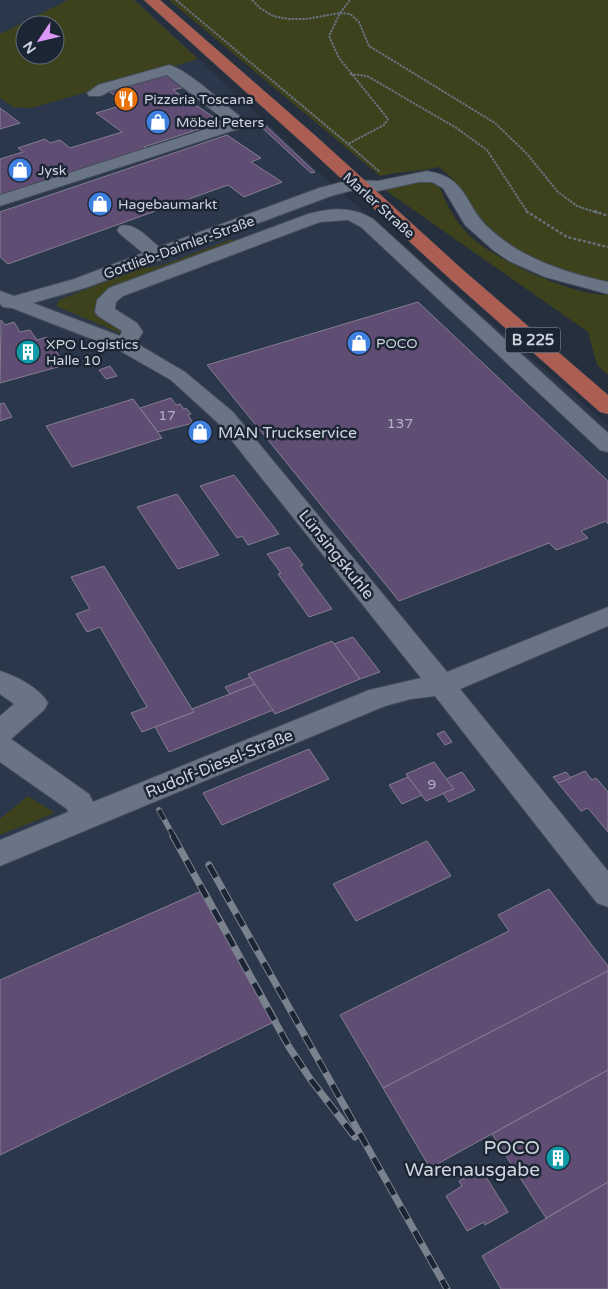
<svg xmlns="http://www.w3.org/2000/svg" width="608" height="1289" font-family="'Varela Round',sans-serif">
<style>
.built{fill:#2b384b;fill-rule:evenodd}
.green{fill:#3d421c;fill-rule:evenodd}
.building{fill:#604d74;stroke:#867e90}
.lines{fill:none;stroke-linecap:round;stroke-linejoin:round}
.minor-casing{stroke:#444c58;stroke-width:2}
.major-casing{stroke:#444c58;stroke-width:1}
.path-far1{stroke:#68707c;stroke-width:2;stroke-dasharray:2.5 1;stroke-linecap:butt}
.path{stroke:#68707c;stroke-width:2.5;stroke-dasharray:3 2;stroke-linecap:butt}
.minor{fill:#697485;fill-rule:evenodd}
.major{fill:#ad5e52;fill-rule:evenodd}
.rail-far1-casing{stroke:#7a828d;stroke-width:5.5}
.rail-casing{stroke:#7a828d;stroke-width:7}
.rail-far1{stroke:#1c2533;stroke-width:4;stroke-dasharray:11;stroke-linecap:butt}
.rail{stroke:#1c2533;stroke-width:5;stroke-dasharray:14;stroke-linecap:butt}
.labels{text-anchor:middle;stroke-width:5;stroke-linejoin:round;paint-order:stroke}
.far-poi-label{font-size:14px;fill:#ced4dd;stroke:#1c2533;text-anchor:start}
.far-street-label{font-size:14px;fill:#ced4dd;stroke:#1c2533}
.number-label{font-size:14px;fill:#b2b2c3}
.shield{fill:#1c2533;stroke:#99a0aa;stroke-width:1}
.shield-label{font-size:15px;font-weight:bold;fill:#ced4dd}
.poi-label{font-size:16px;fill:#ced4dd;stroke:#1c2533;text-anchor:start}
.street-label{font-size:16px;fill:#ced4dd;stroke:#1c2533}
.near-poi-label{font-size:19px;fill:#ced4dd;stroke:#1c2533;text-anchor:end}
</style>
<rect width="100%" height="100%" fill="#262f3d"/>
<path class="built" d="M0,0H136L322,175L608,425V1289H0ZM25,25H55V55H25Z"/>
<g class="green">
<path d="M68,0H134L198,59L32,108L13,107L0,98V34ZM25,25H55V55H25Z"/>
<path d="M169,0H608V286L547,270L489,235L463,202L455,181L439,167C420,172 400,171 380,176Z"/>
<path d="M420,180C427,182 436,183 441,190C443,194 444,199 447,204C453,216 462,229 472,238C500,262 571,295 608,295V375L597,365L588,332L385,190L405,182Z"/>
<polygon points="232,239 236,241 107,291 95,305 100,313 123,330 122,334 56,306 59,300 141,268 160,266"/>
<polygon points="28,796 55,813 0,835 0,819"/>
</g>
<g class="building">
<polygon points="164,73 185,87 173,90 221,122 144,147 149,151 0,199 0,159 23,152 18,148 45,139 50,143 60,140 70,148 122,132 96,113 127,104 107,90"/>
<polygon points="0,108 20,123 0,129"/>
<polygon points="262,122 315,172 311,173 257,123"/>
<polygon points="227,135 261,158 251,162 282,182 244,197 228,185 8,264 0,257 0,212"/>
<polygon points="418,302 608,481 608,524 606,521 581,531 588,538 556,550 549,543 399,601 207,365"/>
<polygon points="1,320 5,325 14,322 20,332 30,330 37,340 47,337 65,365 0,383"/>
<polygon points="110,366 117,376 106,379 99,370"/>
<polygon points="171,398 176,405 180,404 184,409 186,408 191,414 188,415 193,423 158,432 140,408"/>
<polygon points="133,399 162,438 72,467 46,426"/>
<polygon points="4,403 12,417 0,421 0,404"/>
<polygon points="234,475 279,534 248,545 242,536 237,538 200,486"/>
<polygon points="177,494 219,555 178,569 137,507"/>
<polygon points="289,547 303,565 300,566 332,609 309,617 278,574 281,573 267,554"/>
<polygon points="104,566 192,709 194,712 142,732 131,713 147,707 100,627 87,632 76,614 90,609 71,577"/>
<polygon points="353,637 380,672 360,679 334,644"/>
<polygon points="332,641 360,679 275,714 248,674"/>
<polygon points="250,677 255,684 230,694 225,687"/>
<polygon points="255,684 273,710 169,752 155,727 194,712 192,709"/>
<polygon points="444,731 452,742 445,745 437,734"/>
<polygon points="309,749 329,779 222,825 203,793"/>
<polygon points="434,762 454,789 426,801 406,774"/>
<polygon points="585,771 592,780 596,778 608,792 608,832 588,808 581,811 558,783"/>
<polygon points="462,772 475,790 449,802 443,793 454,789 446,779"/>
<polygon points="566,772 571,778 558,783 553,777"/>
<polygon points="408,777 422,795 402,804 389,785"/>
<polygon points="427,841 451,876 356,921 333,884"/>
<polygon points="206,889 278,1020 0,1155 0,980"/>
<polygon points="549,889 608,966 608,971 383,1088 340,1015 509,931 498,915"/>
<polygon points="608,971 608,1070 430,1168 383,1088"/>
<polygon points="608,1070 608,1182 546,1218 492,1134"/>
<polygon points="481,1169 508,1212 485,1225 484,1222 467,1231 446,1196 462,1186 459,1181"/>
<polygon points="608,1182 608,1289 501,1289 482,1256"/>
</g>
<g class="lines">
<defs>
<g id="minor">
<path d="M169,65C190,71 222,103 241,117L243,120L238,129L0,206V195L225,123L226,121L167,75L110,91L101,96H89L87,93L98,85Z"/>
<path d="M427,171C470,178 463,206 491,230C523,259 566,273 608,282V294L545,277L509,261L493,250L465,225L443,188L432,182H419L378,191H350L331,196L88,287L33,303L120,336L122,331L98,316L95,312L97,300L109,288L308,214C331,208 352,206 373,219L608,433V452L600,450L361,227L348,220L320,222L123,296L116,302L115,309L137,323L143,332L136,343L185,372L233,412L447,672L608,607V626L460,689L608,871V907L597,903L435,696L411,699L385,706L0,866V840L68,812L67,809L0,762V716L14,704L0,694V671C16,676 40,688 48,703L44,710L11,739L89,794L93,802L369,690L421,678L217,422L171,380L115,348L12,308L3,307L0,304V291L14,296L74,279L143,253L120,234L117,230L120,226C135,222 148,238 159,247L319,188L350,180L378,181Z"/>
</g>
<polygon id="major" points="144,0 160,0 318,138 463,270 608,395 608,414 600,412 449,278 306,146"/>
</defs>
<use href="#minor" class="minor-casing"/>
<use href="#major" class="major-casing"/>
<g class="path-far1">
<polyline points="176,0 348,144"/>
<polyline points="252,0 260,8 273,16 288,19 306,19 340,13 350,14 359,22 369,46 495,123 527,154 558,192 577,206 598,213"/>
<polyline points="350,0 340,13 329,36 339,58 388,119 384,125 348,144 380,172"/>
<polyline points="350,74 367,76 455,127 487,150 528,213"/>
</g>
<g class="path">
<polyline points="526,211 567,237 608,247"/>
<polyline points="594,211 608,216"/>
</g>
<use href="#minor" class="minor"/>
<use href="#major" class="major"/>
<defs>
<polyline id="rail-far1" points="159,810 174,837"/>
<g id="rail">
<polyline points="173,836 289,1047 311,1080 355,1137"/>
<polyline points="209,865 447,1289"/>
</g>
</defs>
<use href="#rail-far1" class="rail-far1-casing"/>
<use href="#rail" class="rail-casing"/>
<use href="#rail-far1" class="rail-far1"/>
<use href="#rail" class="rail"/>
</g>
<defs>
<symbol id="restaurant-disc" viewBox="-11 -11 22 22"><circle r="9.5" fill="#e8710a" stroke="#1c2533"/><path d="M-5-6h1v4h1v-4h1v4h1v-4h1v5L-1.5 .5V6h-2V.5L-5-1ZM5-6V6H3V1.5H1.5Q1.5-4 5-6Z" fill="#fff"/></symbol>
<symbol id="shop-disc" viewBox="-11 -11 22 22"><circle r="9.5" fill="#3f7fe0" stroke="#1c2533"/><path d="M-5-2.5h2.3a2.7 3.5 0 0 1 5.4 0H5L5.5 6h-11ZM-1.5-2.5h3a1.5 2.3 0 0 0-3 0Z" fill="#fff"/></symbol>
<symbol id="building-disc" viewBox="-11 -11 22 22"><circle r="9.5" fill="#0f9aa8" stroke="#1c2533"/><path d="M-4-6H4V6H1V3H-1V6H-4ZM-2.5-4.3h1.7v1.8h-1.7ZM.8-4.3h1.7v1.8H.8ZM-2.5-1h1.7V.8h-1.7ZM.8-1h1.7V.8H.8Z" fill="#fff"/></symbol>
</defs>
<g fill-rule="evenodd">
<use href="#restaurant-disc" x="112" y="85" width="28" height="28"/>
<use href="#shop-disc" x="144" y="108" width="28" height="28"/>
<use href="#shop-disc" x="6" y="156" width="28" height="28"/>
<use href="#shop-disc" x="86" y="190" width="28" height="28"/>
<use href="#shop-disc" x="345" y="329" width="28" height="28"/>
<use href="#building-disc" x="14" y="338" width="28" height="28"/>
<use href="#shop-disc" x="186" y="418" width="28" height="28"/>
<use href="#building-disc" x="544" y="1144" width="28" height="28"/>
</g>
<g class="labels">
<g class="far-poi-label">
<text x="144" y="104">Pizzeria Toscana</text>
<text x="176" y="127">Möbel Peters</text>
<text x="38" y="175">Jysk</text>
<text x="118" y="209">Hagebaumarkt</text>
<text x="376" y="348">POCO</text>
<text x="46" y="349">XPO Logistics<tspan x="46" dy="16">Halle 10</tspan></text>
</g>
<g class="far-street-label">
<text transform="translate(379 205) rotate(42)" y="5">Marler Straße</text>
<text transform="translate(179 247) rotate(-20)" y="5">Gottlieb-Daimler-Straße</text>
</g>
<g class="number-label">
<text x="167" y="420">17</text>
<text x="400" y="428">137</text>
<text x="432" y="789">9</text>
</g>
<rect class="shield" x="505.5" y="327.5" width="55" height="25" rx="4"/>
<g class="shield-label">
<text x="533" y="345">B 225</text>
</g>
<g class="poi-label">
<text x="218" y="438">MAN Truckservice</text>
</g>
<g class="street-label">
<text transform="translate(337 554) rotate(51)" y="6">Lünsingskuhle</text>
<text transform="translate(219 763) rotate(-22)" y="6">Rudolf-Diesel-Straße</text>
</g>
<g class="near-poi-label">
<text x="540" y="1154">POCO<tspan x="540" dy="22">Warenausgabe</tspan></text>
</g>
</g>
<g transform="translate(40 40) rotate(235)"><circle r="24" fill="#1c2533" stroke="#636b77"/>
<path d="M0-4L9 19L0 12L-9 19Z" fill="#db99f5"/>
<text y="-8" font-size="14" font-weight="bold" text-anchor="middle" fill="#ced4dd">N</text>
</g>
</svg>
